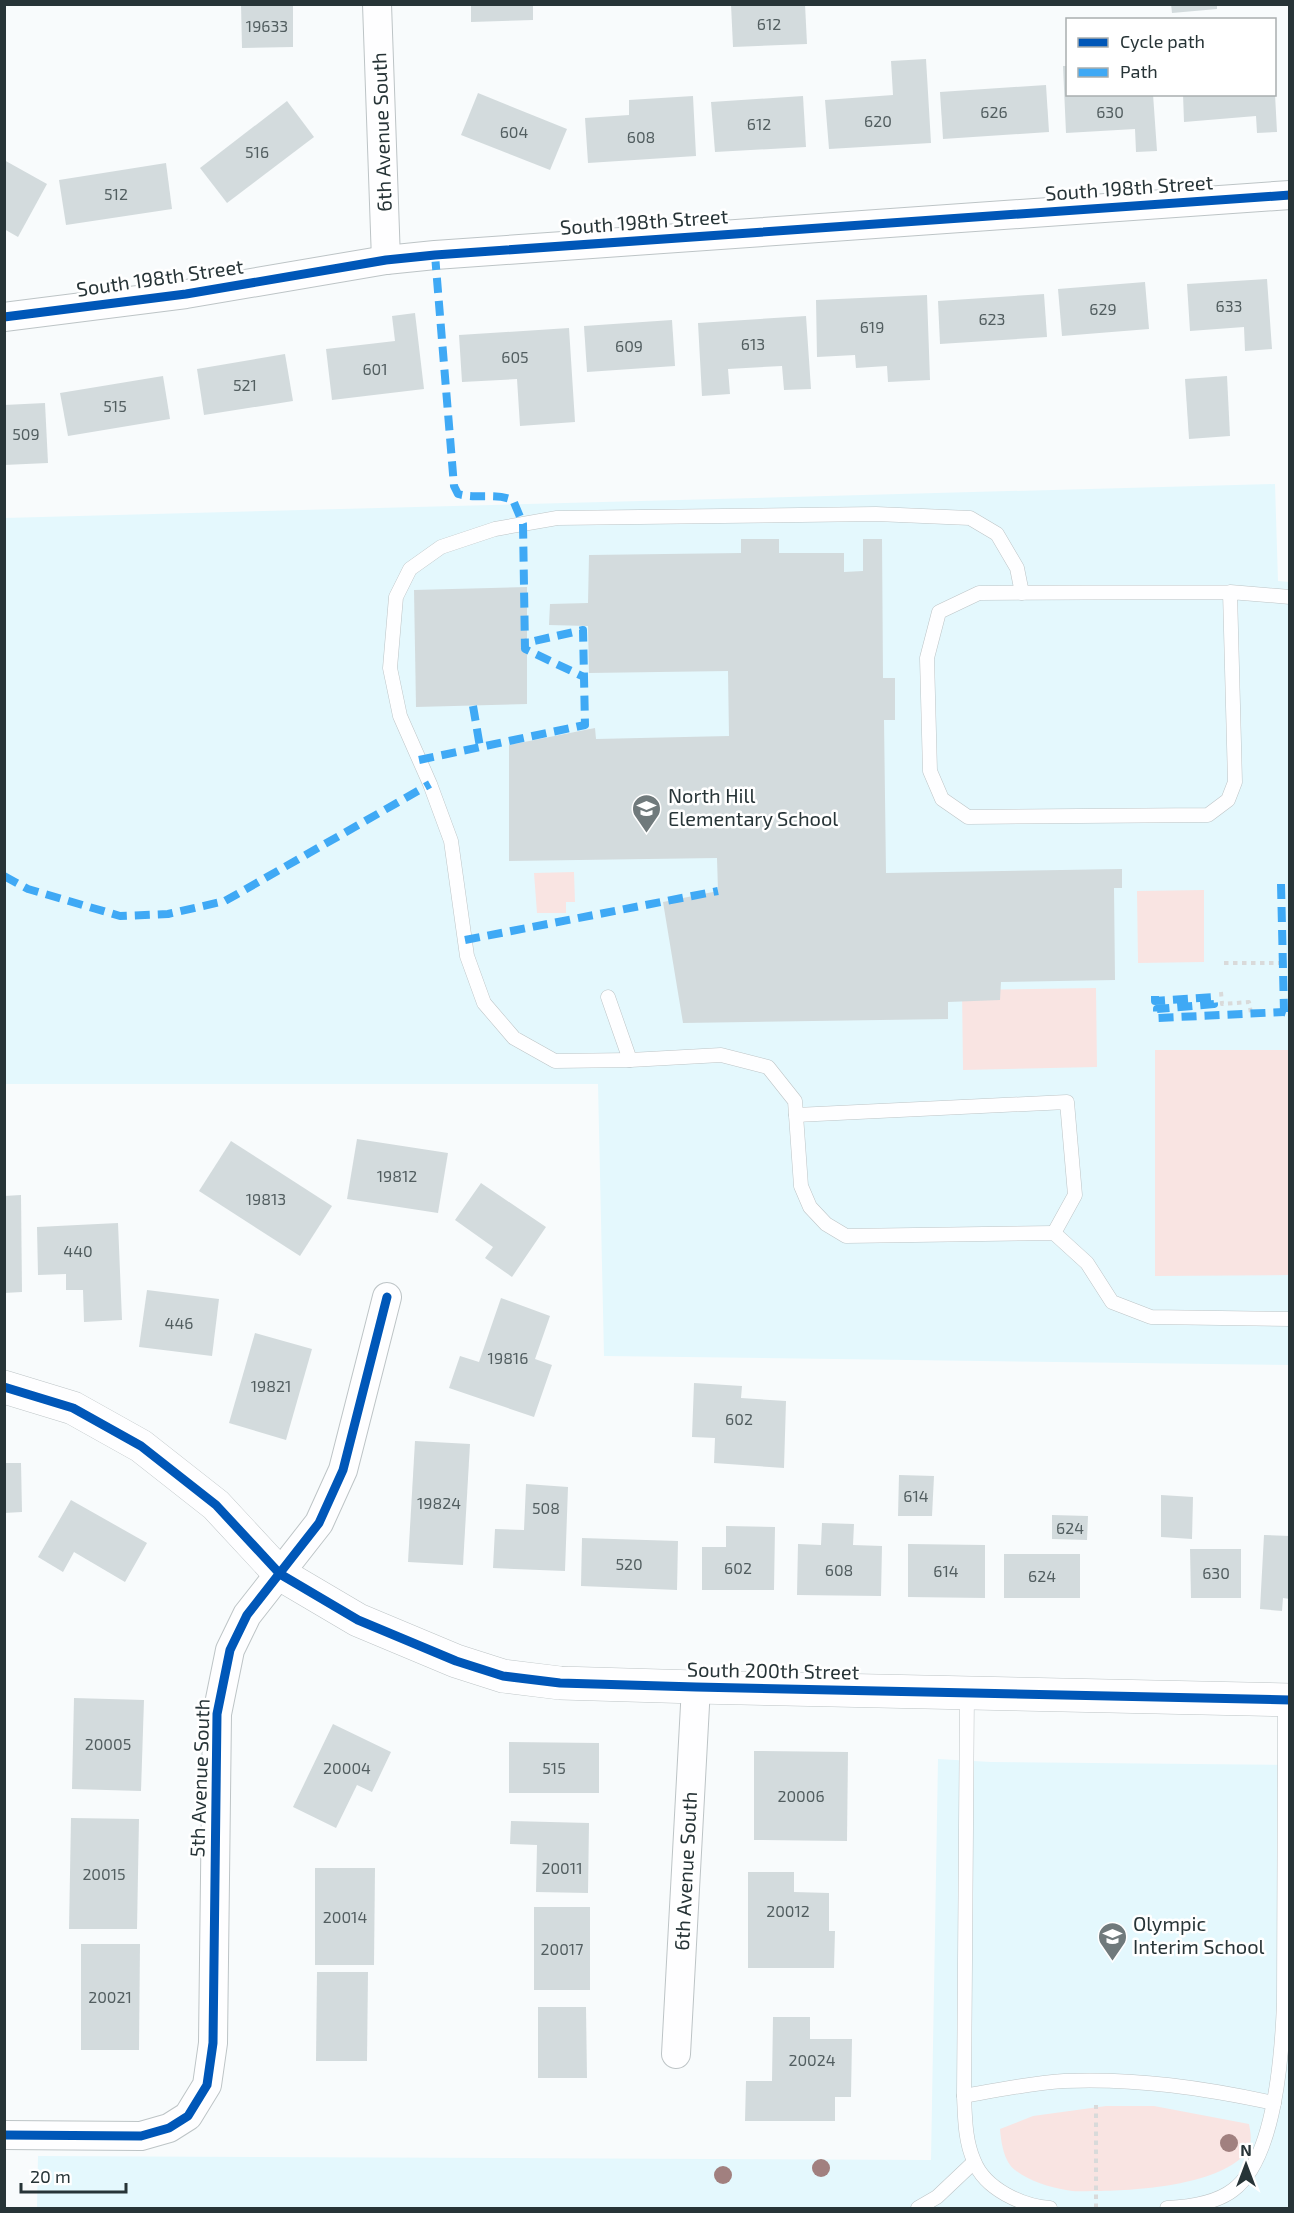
<svg xmlns="http://www.w3.org/2000/svg" width="1294" height="2213" font-family="'Exo 2',sans-serif">
<style>
.built{fill:#e4f8fd}
.green{fill:#f9e4e2}
.building{fill:#d3dbdd}
.lines{fill:none;stroke-linecap:round;stroke-linejoin:round}
.service-casing{stroke:#bdc4c6;stroke-width:15}
.minor-casing{stroke:#bdc4c6;stroke-width:30}
.tertiary-casing{stroke:#bdc4c6;stroke-width:34}
.path{stroke:#d9dada;stroke-width:4;stroke-dasharray:4.5 4.5;stroke-linecap:butt}
.service{stroke:#fefeff;stroke-width:14}
.minor{stroke:#fefeff;stroke-width:28}
.tertiary{stroke:#fefeff;stroke-width:33}
.quiet{stroke:#3fa9f5;stroke-width:8;stroke-dasharray:15 8;stroke-linecap:butt}
.cycleway-casing{stroke:#fff;stroke-width:13}
.cycleway{stroke:#0057b8;stroke-width:9}
.tree{fill:#a1807f}
.labels{text-anchor:middle;stroke-width:5;stroke-linejoin:round;paint-order:stroke}
.number-label{font-size:16px;fill:#525e60}
.street-label{font-size:20px;fill:#273437;stroke:#fff}
.poi-label{font-size:20px;fill:#273437;stroke:#fff;text-anchor:start}
</style>
<rect width="100%" height="100%" fill="#f8fbfc"/>
<g class="built">
<polygon points="1275,484 1278,581 1290,582 1289,1365 604,1356 598,1084 5,1084 4,518"/>
<polygon points="938,1759 991,1762 1289,1765 1289,2208 37,2208 38,2156 931,2160"/>
</g>
<g class="green">
<polygon points="574,872 575,902 566,902 566,913 537,913 534,873"/>
<polygon points="1204,890 1204,962 1138,963 1137,891"/>
<polygon points="1096,988 1097,1067 963,1070 962,990"/>
<polygon points="1289,1050 1289,1275 1155,1276 1155,1050"/>
<path d="M1106,2106H1154L1249,2124C1251,2135 1253,2144 1245,2154C1217,2186 1133,2191 1093,2191C1084,2191 1074,2192 1066,2190C1049,2187 1029,2181 1015,2170C1004,2162 1001,2142 1000,2129L1033,2116Z"/>
</g>
<g class="building">
<polygon points="241,4 293,4 293,47 242,48"/>
<polygon points="471,4 533,4 533,20 471,22"/>
<polygon points="731,4 805,4 807,44 733,47"/>
<polygon points="1171,4 1217,4 1217,9 1172,13"/>
<polygon points="926,59 931,143 829,149 825,100 893,95 891,61"/>
<polygon points="1063,66 1068,66 1068,94 1153,94 1157,151 1136,152 1135,129 1066,133"/>
<polygon points="1046,85 1049,132 943,139 940,92"/>
<polygon points="478,93 567,129 550,170 461,135"/>
<polygon points="1183,94 1275,94 1277,132 1257,133 1256,116 1184,122"/>
<polygon points="693,96 696,156 588,163 585,118 629,115 629,100"/>
<polygon points="803,96 806,147 715,152 711,102"/>
<polygon points="287,101 314,137 227,203 200,168"/>
<polygon points="4,160 47,184 18,237 4,229"/>
<polygon points="166,163 172,209 66,225 59,180"/>
<polygon points="1267,279 1272,349 1245,351 1244,327 1190,331 1187,284"/>
<polygon points="1145,282 1149,329 1062,336 1058,289"/>
<polygon points="1044,294 1047,337 940,344 938,301"/>
<polygon points="927,295 930,380 888,382 887,366 856,368 855,355 817,357 816,300"/>
<polygon points="415,313 424,389 332,400 326,349 395,341 392,316"/>
<polygon points="806,316 811,389 784,390 782,366 728,369 730,394 702,396 698,323"/>
<polygon points="672,320 675,366 587,372 584,326"/>
<polygon points="569,328 575,422 520,426 517,379 462,382 459,335"/>
<polygon points="285,354 293,401 204,415 197,369"/>
<polygon points="163,376 170,419 68,436 60,393"/>
<polygon points="1227,376 1230,436 1189,439 1185,379"/>
<polygon points="45,403 48,463 4,465 4,405"/>
<polygon points="741,539 779,539 779,553 844,553 844,572 863,571 863,539 882,539 883,678 895,678 895,720 884,720 886,873 1122,869 1122,888 1114,888 1115,980 1001,982 1000,1000 948,1002 948,1019 683,1023 663,902 718,891 717,858 509,861 509,745 595,728 596,739 729,736 728,671 589,673 588,626 549,625 550,604 588,603 589,555 741,553"/>
<polygon points="527,587 527,704 416,707 414,590"/>
<polygon points="357,1139 448,1153 438,1213 347,1199"/>
<polygon points="231,1141 332,1206 300,1256 199,1191"/>
<polygon points="481,1183 546,1227 512,1277 485,1258 493,1247 455,1220"/>
<polygon points="21,1195 22,1292 4,1293 4,1196"/>
<polygon points="118,1223 122,1320 84,1322 83,1290 66,1290 66,1274 38,1275 37,1227"/>
<polygon points="147,1290 219,1299 212,1356 139,1347"/>
<polygon points="501,1298 550,1316 535,1359 552,1365 534,1417 449,1388 460,1356 479,1362"/>
<polygon points="255,1333 312,1349 286,1440 229,1423"/>
<polygon points="694,1383 742,1386 741,1398 786,1401 784,1468 714,1463 715,1438 692,1437"/>
<polygon points="415,1441 470,1444 463,1565 408,1562"/>
<polygon points="4,1463 21,1463 22,1512 4,1513"/>
<polygon points="899,1475 934,1476 932,1516 898,1516"/>
<polygon points="526,1484 568,1487 565,1571 493,1568 495,1529 524,1530"/>
<polygon points="1161,1495 1193,1497 1192,1539 1161,1537"/>
<polygon points="71,1500 147,1543 125,1582 74,1552 63,1572 38,1557"/>
<polygon points="1052,1515 1088,1516 1087,1540 1052,1539"/>
<polygon points="822,1523 854,1524 853,1545 882,1546 881,1596 797,1595 798,1544 821,1545"/>
<polygon points="726,1526 775,1527 774,1590 702,1590 702,1547 726,1547"/>
<polygon points="1264,1535 1290,1536 1290,1599 1283,1598 1282,1611 1260,1609"/>
<polygon points="582,1538 678,1541 677,1590 581,1586"/>
<polygon points="908,1544 985,1545 985,1598 908,1597"/>
<polygon points="1190,1549 1241,1549 1241,1598 1191,1598"/>
<rect x="1004" y="1554" width="76" height="44"/>
<polygon points="74,1698 144,1700 141,1791 72,1789"/>
<polygon points="333,1724 391,1752 372,1792 357,1785 336,1828 293,1807"/>
<polygon points="509,1742 599,1743 599,1793 509,1793"/>
<polygon points="754,1751 848,1752 847,1841 754,1840"/>
<polygon points="71,1818 139,1819 137,1929 69,1929"/>
<polygon points="511,1821 589,1823 588,1893 536,1892 537,1845 510,1844"/>
<polygon points="315,1868 375,1868 374,1965 315,1965"/>
<polygon points="748,1872 794,1872 794,1892 829,1893 829,1931 835,1931 834,1968 748,1968"/>
<rect x="534" y="1907" width="56" height="83"/>
<polygon points="81,1944 140,1944 139,2050 81,2050"/>
<polygon points="317,1972 368,1972 367,2061 316,2061"/>
<polygon points="538,2007 586,2007 587,2078 538,2078"/>
<polygon points="773,2017 810,2017 810,2039 852,2039 851,2097 835,2097 835,2121 745,2121 746,2081 772,2081"/>
</g>
<g class="lines">
<defs>
<g id="service">
<polyline points="1230,592 1235,782 1228,800 1208,815 968,817 942,799 930,771 927,658 939,612 979,593 1230,592 1290,597"/>
<polyline points="608,997 630,1060 721,1055 768,1067 795,1101 801,1186 810,1207 826,1224 846,1236 1054,1233 1087,1263 1112,1302 1151,1317 1290,1319"/>
<polyline points="630,1060 555,1061 514,1038 484,1003 467,956 451,841 430,784 400,716 390,668 396,597 410,569 441,547 495,529 557,518 876,514 970,518 997,534 1017,568 1022,593"/>
<polyline points="796,1115 1067,1102 1075,1195 1054,1233"/>
<path d="M967,1693L964,2096C965,2118 965,2141 974,2161C985,2189 1022,2206 1050,2208"/>
<path d="M964,2096C997,2090 1031,2083 1064,2081C1137,2078 1204,2088 1274,2103"/>
<polyline points="918,2208 937,2197 974,2162"/>
<path d="M1167,2208C1188,2207 1216,2203 1233,2190C1276,2158 1282,2053 1284,2003L1285,1700"/>
</g>
<g id="minor">
<polyline points="377,4 386,260"/>
<polyline points="4,317 186,294 386,260 435,255 1290,195"/>
<polyline points="676,2054 696,1687"/>
<polyline points="4,2135 141,2136 169,2128 188,2116 207,2085 213,2043 217,1714 230,1650 247,1615 319,1523 343,1470 387,1297"/>
</g>
<polyline id="tertiary" points="4,1387 73,1408 141,1446 216,1505 280,1574 358,1620 456,1661 503,1676 560,1683 696,1687 1290,1700"/>
</defs>
<use href="#service" class="service-casing"/>
<use href="#minor" class="minor-casing"/>
<use href="#tertiary" class="tertiary-casing"/>
<g class="path">
<polyline points="1224,963 1283,963"/>
<polyline points="1221,992 1222,1004 1249,1002 1251,1013"/>
<polyline points="1096,2208 1096,2105"/>
</g>
<use href="#service" class="service"/>
<use href="#minor" class="minor"/>
<use href="#tertiary" class="tertiary"/>
<g class="quiet">
<path d="M435,255L454,486L458,494C476,499 496,493 513,500L523,524L525,649L584,677"/>
<polyline points="473,706 480,747"/>
<polyline points="419,760 585,725 583,630 525,643"/>
<polyline points="4,876 28,889 120,916 168,914 225,901 430,784"/>
<polyline points="1281,884 1284,1012 1290,1014"/>
<polyline points="465,940 718,891"/>
<polyline points="1155,996 1155,1001 1213,997 1214,1004 1157,1009 1157,1018 1284,1012"/>
</g>
<defs>
<g id="cycleway">
<polyline points="4,317 186,294 386,260 435,255 1290,195"/>
<polyline points="4,1387 73,1408 141,1446 216,1505 280,1574 358,1620 456,1661 503,1676 560,1683 696,1687 1290,1700"/>
<polyline points="4,2135 141,2136 169,2128 188,2116 207,2085 213,2043 217,1714 230,1650 247,1615 319,1523 343,1470 387,1297"/>
</g>
</defs>
<use href="#cycleway" class="cycleway-casing"/>
<use href="#cycleway" class="cycleway"/>
</g>
<g class="tree">
<circle cx="1229" cy="2143" r="9"/>
<circle cx="821" cy="2168" r="9"/>
<circle cx="723" cy="2175" r="9"/>
</g>
<defs>
<symbol id="school-pin" viewBox="-11 -11 22 30"><path d="M0 17L-7.5 6A9.5 9.5 0 1 1 7.5 6Z" fill="#707a7c" stroke="#fff"/><path d="M0-5L7-2L0 1L-7-2ZM-4 1L0 2.5L4 1V4Q0 6-4 4Z" fill="#fff"/></symbol>
</defs>
<g fill-rule="evenodd">
<use href="#school-pin" x="630" y="792" width="33" height="45"/>
<use href="#school-pin" x="1096" y="1920" width="33" height="45"/>
</g>
<g class="labels">
<g class="number-label">
<text x="769" y="30">612</text>
<text x="267" y="32">19633</text>
<text x="994" y="118">626</text>
<text x="1110" y="118">630</text>
<text x="878" y="127">620</text>
<text x="759" y="130">612</text>
<text x="514" y="138">604</text>
<text x="641" y="143">608</text>
<text x="257" y="158">516</text>
<text x="116" y="200">512</text>
<text x="1229" y="312">633</text>
<text x="1103" y="315">629</text>
<text x="992" y="325">623</text>
<text x="872" y="333">619</text>
<text x="753" y="350">613</text>
<text x="629" y="352">609</text>
<text x="515" y="363">605</text>
<text x="375" y="375">601</text>
<text x="245" y="391">521</text>
<text x="115" y="412">515</text>
<text x="26" y="440">509</text>
<text x="397" y="1182">19812</text>
<text x="266" y="1205">19813</text>
<text x="78" y="1257">440</text>
<text x="179" y="1329">446</text>
<text x="508" y="1364">19816</text>
<text x="271" y="1392">19821</text>
<text x="739" y="1425">602</text>
<text x="916" y="1502">614</text>
<text x="439" y="1509">19824</text>
<text x="546" y="1514">508</text>
<text x="1070" y="1534">624</text>
<text x="629" y="1570">520</text>
<text x="738" y="1574">602</text>
<text x="839" y="1576">608</text>
<text x="946" y="1577">614</text>
<text x="1216" y="1579">630</text>
<text x="1042" y="1582">624</text>
<text x="108" y="1750">20005</text>
<text x="347" y="1774">20004</text>
<text x="554" y="1774">515</text>
<text x="801" y="1802">20006</text>
<text x="562" y="1874">20011</text>
<text x="104" y="1880">20015</text>
<text x="788" y="1917">20012</text>
<text x="345" y="1923">20014</text>
<text x="562" y="1955">20017</text>
<text x="110" y="2003">20021</text>
<text x="812" y="2066">20024</text>
</g>
<g class="street-label">
<text transform="translate(382 132) rotate(-92)" y="7">6th Avenue South</text>
<text transform="translate(1129 188) rotate(-4)" y="7">South 198th Street</text>
<text transform="translate(644 222) rotate(-4)" y="7">South 198th Street</text>
<text transform="translate(160 278) rotate(-8)" y="7">South 198th Street</text>
<text transform="translate(773 1671) rotate(1)" y="7">South 200th Street</text>
<text transform="translate(200 1778) rotate(-88)" y="7">5th Avenue South</text>
<text transform="translate(686 1871) rotate(-87)" y="7">6th Avenue South</text>
</g>
<g class="poi-label">
<text x="668" y="803">North Hill<tspan x="668" dy="23">Elementary School</tspan></text>
<text x="1133" y="1931">Olympic<tspan x="1133" dy="23">Interim School</tspan></text>
</g>
</g>
<rect width="1294" height="2213" fill="none" stroke="#273437" stroke-width="12"/>
<rect x="1066" y="18" width="210" height="78" fill="#ffffff" stroke="#a9aeaf" stroke-width="1.5"/>
<rect x="1078" y="38" width="30" height="9" fill="#0057b8" stroke="#a9aeaf" stroke-width="1.5"/>
<text x="1120" y="48" font-size="18" fill="#273437">Cycle path</text>
<rect x="1078" y="68" width="30" height="9" fill="#3fa9f5" stroke="#a9aeaf" stroke-width="1.5"/>
<text x="1120" y="78" font-size="18" fill="#273437">Path</text>
<g transform="translate(1246 2165)" stroke="#ffffff" stroke-width="4.5" paint-order="stroke">
<path d="M0-4.5L10 22L0 15L-10 22Z" fill="#273437"/>
<text y="-9" font-size="16" font-weight="bold" text-anchor="middle" fill="#273437">N</text>
</g>
<path d="M21 2183v9h105v-9" fill="none" stroke="#273437" stroke-width="3"/>
<text x="30" y="2183" font-size="18" fill="#273437" stroke="#ffffff" stroke-width="4.5" paint-order="stroke">20 m</text>
</svg>
